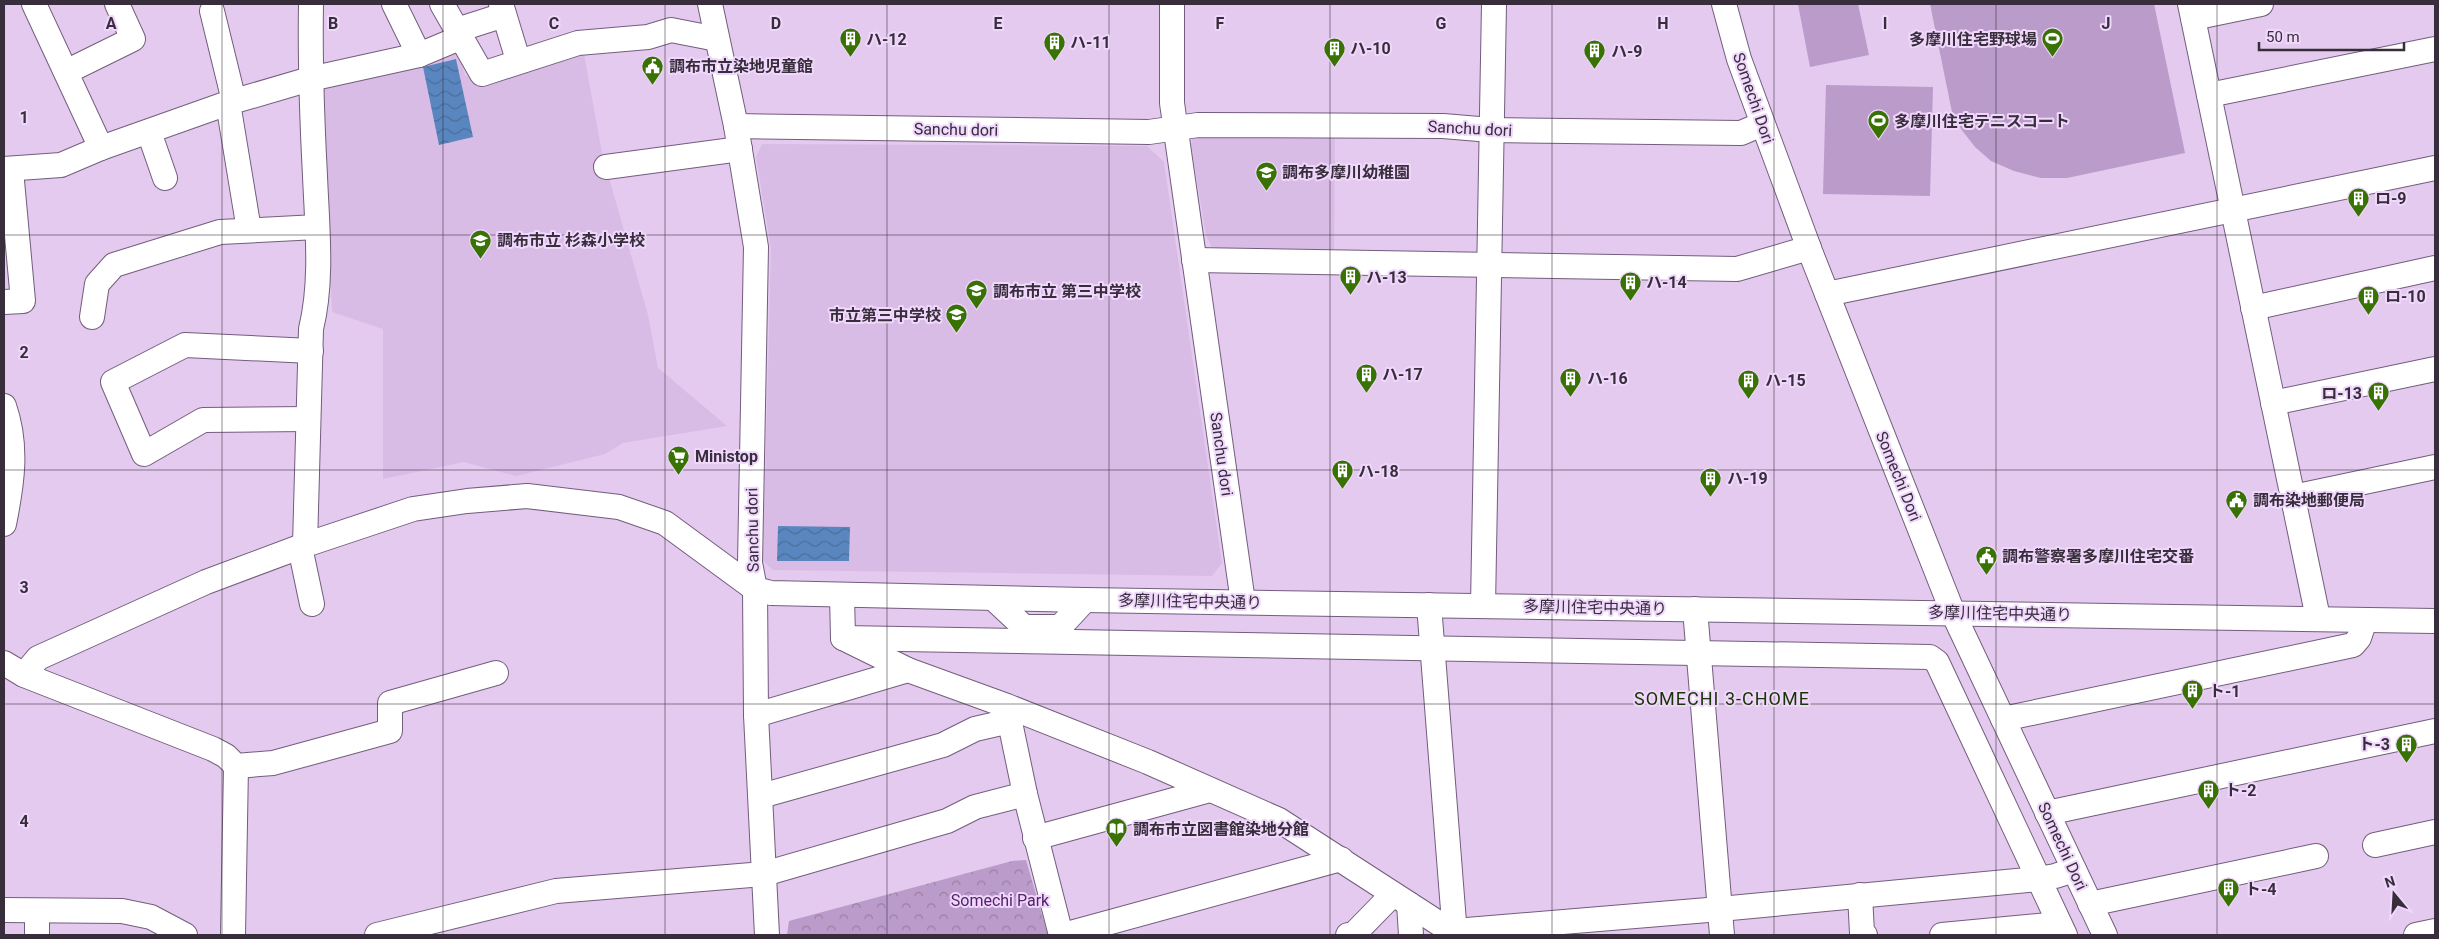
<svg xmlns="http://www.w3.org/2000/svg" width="2439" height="939" font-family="Roboto,'Noto Sans JP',sans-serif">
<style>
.built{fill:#d9bce6}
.park{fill:url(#park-crowns)}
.garden{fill:#bb9bc9}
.water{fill:url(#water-waves)}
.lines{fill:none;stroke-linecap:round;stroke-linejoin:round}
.minor-casing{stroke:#735d7d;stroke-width:26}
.minor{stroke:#fff;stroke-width:24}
.grid{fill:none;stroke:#372d3b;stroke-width:1;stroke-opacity:0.55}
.labels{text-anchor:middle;stroke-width:4;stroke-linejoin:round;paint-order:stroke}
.poi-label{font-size:16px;font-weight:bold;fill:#372d3b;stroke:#f0d7fc;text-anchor:start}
.street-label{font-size:16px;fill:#372d3b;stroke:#f0d7fc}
.park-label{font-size:16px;fill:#56206a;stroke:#f0d7fc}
.neighbourhood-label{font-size:18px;letter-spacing:1px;fill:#183404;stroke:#f0d7fc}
.grid-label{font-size:16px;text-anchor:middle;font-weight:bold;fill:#372d3b;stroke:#f0d7fc;stroke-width:4;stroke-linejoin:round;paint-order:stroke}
</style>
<defs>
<pattern id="park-crowns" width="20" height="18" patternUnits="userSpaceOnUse" patternTransform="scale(1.25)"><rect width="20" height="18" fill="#bb9bc9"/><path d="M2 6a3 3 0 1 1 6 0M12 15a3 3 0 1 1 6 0" fill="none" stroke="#997fa4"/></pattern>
<pattern id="water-waves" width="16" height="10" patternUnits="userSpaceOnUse" patternTransform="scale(1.25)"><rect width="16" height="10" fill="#5a86bf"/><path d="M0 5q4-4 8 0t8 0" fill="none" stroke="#4b6e9c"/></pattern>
</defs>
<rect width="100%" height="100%" fill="#e3caee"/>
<g class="built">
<polygon points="457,48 465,75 479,81 584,54 602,153 648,315 658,368 727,426 623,443 605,454 516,476 464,462 383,479 383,329 332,312 322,86"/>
<polygon points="1335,130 1334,254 1213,250 1206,235 1191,146 1193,132"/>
<polygon points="762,144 1147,146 1164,162 1222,563 1212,576 773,570 763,561 771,249 756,157"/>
</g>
<polygon class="park" points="1026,860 1048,935 787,935 789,921 1012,861"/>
<g class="garden">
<polygon points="1798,4 1858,4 1869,55 1810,67"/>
<polygon points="1930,4 2154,4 2185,153 2067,178 2041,178 2014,171 1991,161 1975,147 1961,129 1952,112"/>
<polygon points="1826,85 1933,87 1930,196 1823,194"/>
</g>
<g class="water">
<polygon points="456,59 473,137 439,145 423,67"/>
<polygon points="778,526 850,527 849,561 777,561"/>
</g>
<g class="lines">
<defs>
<g id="minor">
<polyline points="34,4 101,148"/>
<polyline points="394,4 419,55"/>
<polyline points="442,4 482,74 578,43 648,37 671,30 717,39"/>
<polyline points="501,4 518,60"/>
<polyline points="710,4 736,126 756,247 750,563 755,589 756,715 767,935"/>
<polyline points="1172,4 1172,103 1243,602"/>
<polyline points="1724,4 1739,59 1810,251 1953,613 2105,935"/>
<polyline points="2190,4 2318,618"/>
<polyline points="212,11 234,101"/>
<polyline points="2193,18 2261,4"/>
<polyline points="457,30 504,15"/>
<polyline points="66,72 133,39 117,4"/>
<polyline points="2209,95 2435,49"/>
<polyline points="228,103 249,230"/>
<polyline points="736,126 1149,132 1198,125 1443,126 1491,130 1741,133 1762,124"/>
<polyline points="149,132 165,178"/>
<polyline points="606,167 740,149"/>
<polyline points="4,169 61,165 101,148 228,103 310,79 419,55 462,37"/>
<polyline points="1194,260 1737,269 1809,248"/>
<polyline points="1827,294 2435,168"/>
<polyline points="4,302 23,301 11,170"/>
<polyline points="2253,308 2435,268"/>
<polyline points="92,317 97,284 114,265 220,232 317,227"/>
<polyline points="2273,403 2435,369"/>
<path d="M4,406C18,446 12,484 4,524"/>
<polyline points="308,419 203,420 144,454 113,382 185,345 311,351"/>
<polyline points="2293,497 2435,467"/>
<path d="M305,545L311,329C323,280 317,226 315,176C312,119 310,61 311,4"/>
<polyline points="300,547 312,604"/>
<polyline points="842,595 843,638 908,670 1007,706 1148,762 1279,820 1443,926 1455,931 1720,909 2038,879 2055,876 2074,870"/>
<polyline points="994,599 1024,627 1060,627 1085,600"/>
<polyline points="1429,605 1455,935"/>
<polyline points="1483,606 1494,4"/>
<polyline points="1695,609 1722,935"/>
<polyline points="843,638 1930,657 1937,662 2065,935"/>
<polyline points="4,663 24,675 213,749 226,756 236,766 233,935"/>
<polyline points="24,675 38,658 206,582 305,545 413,509 467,501 527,496 619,507 665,523 755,589 771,593 1085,600 2435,621"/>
<polyline points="1007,708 1025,794 1061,935"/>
<polyline points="756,715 908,670"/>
<polyline points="2003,719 2353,645 2359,638 2365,620"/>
<polyline points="236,766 273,763 390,731 390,703 496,673"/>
<polyline points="761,796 943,745 975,729 1010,721"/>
<polyline points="2047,813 2435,731"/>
<polyline points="1035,838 1210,790"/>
<polyline points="2375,845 2435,832"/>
<polyline points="1860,895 1862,933 1865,935"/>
<polyline points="1409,904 1411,935"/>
<polyline points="2090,904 2316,856"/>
<polyline points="4,910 122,911 151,917 185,935"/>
<polyline points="37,911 37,935"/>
<polyline points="377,935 556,891 764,874 947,821 975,807 1025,794"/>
<polyline points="1063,935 1341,859"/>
<polyline points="1348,935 1354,934 1393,894"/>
<polyline points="1942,935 2059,924"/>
<polyline points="2416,935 2435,931"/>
</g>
</defs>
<use href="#minor" class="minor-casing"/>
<use href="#minor" class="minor"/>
</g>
<path class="grid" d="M222,4V935M443,4V935M665,4V935M887,4V935M1109,4V935M1330,4V935M1552,4V935M1774,4V935M1996,4V935M2217,4V935M4,235H2435M4,470H2435M4,704H2435"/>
<defs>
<symbol id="building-pin" viewBox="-11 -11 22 30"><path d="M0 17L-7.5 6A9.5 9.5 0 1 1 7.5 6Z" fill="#387202" stroke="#f0d7fc"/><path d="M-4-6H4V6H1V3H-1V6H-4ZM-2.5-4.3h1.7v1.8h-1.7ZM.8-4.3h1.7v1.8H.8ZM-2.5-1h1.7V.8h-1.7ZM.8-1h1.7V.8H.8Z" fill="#fff"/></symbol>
<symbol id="stadium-pin" viewBox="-11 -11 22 30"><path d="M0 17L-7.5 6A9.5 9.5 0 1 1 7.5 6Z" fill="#387202" stroke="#f0d7fc"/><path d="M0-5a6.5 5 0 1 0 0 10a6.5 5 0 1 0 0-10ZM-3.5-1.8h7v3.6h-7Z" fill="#fff"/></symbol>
<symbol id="civic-pin" viewBox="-11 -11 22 30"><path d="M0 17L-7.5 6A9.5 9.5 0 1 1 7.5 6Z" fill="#387202" stroke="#f0d7fc"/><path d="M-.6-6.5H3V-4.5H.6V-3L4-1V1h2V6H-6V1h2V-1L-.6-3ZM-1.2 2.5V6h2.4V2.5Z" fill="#fff"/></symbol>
<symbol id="school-pin" viewBox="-11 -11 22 30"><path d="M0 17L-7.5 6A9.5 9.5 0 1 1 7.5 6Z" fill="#387202" stroke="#f0d7fc"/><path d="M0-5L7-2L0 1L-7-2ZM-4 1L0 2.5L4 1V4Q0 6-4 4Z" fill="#fff"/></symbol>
<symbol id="supermarket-pin" viewBox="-11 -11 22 30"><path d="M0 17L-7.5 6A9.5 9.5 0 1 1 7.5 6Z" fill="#387202" stroke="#f0d7fc"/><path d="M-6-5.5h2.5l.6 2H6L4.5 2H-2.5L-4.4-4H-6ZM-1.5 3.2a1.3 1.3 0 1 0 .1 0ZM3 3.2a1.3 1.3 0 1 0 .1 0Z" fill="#fff"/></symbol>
<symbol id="library-pin" viewBox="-11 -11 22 30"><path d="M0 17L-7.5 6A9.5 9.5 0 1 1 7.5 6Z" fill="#387202" stroke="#f0d7fc"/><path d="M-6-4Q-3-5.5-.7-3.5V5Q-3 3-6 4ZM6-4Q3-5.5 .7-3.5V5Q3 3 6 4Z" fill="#fff"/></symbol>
</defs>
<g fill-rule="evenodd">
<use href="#building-pin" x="838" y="26" width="25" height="34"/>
<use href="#stadium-pin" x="2040" y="26" width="25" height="34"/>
<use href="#building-pin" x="1042" y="30" width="25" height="34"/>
<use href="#building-pin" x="1322" y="36" width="25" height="34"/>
<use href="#building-pin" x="1582" y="38" width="25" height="34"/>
<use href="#civic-pin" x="640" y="54" width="25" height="34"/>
<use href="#stadium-pin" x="1866" y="108" width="25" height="34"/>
<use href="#school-pin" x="1254" y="160" width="25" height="34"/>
<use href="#building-pin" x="2346" y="186" width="25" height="34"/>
<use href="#school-pin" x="468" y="228" width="25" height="34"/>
<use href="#building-pin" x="1338" y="264" width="25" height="34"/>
<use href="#building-pin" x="1618" y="270" width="25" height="34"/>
<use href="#school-pin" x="964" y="278" width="25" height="34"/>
<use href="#building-pin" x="2356" y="284" width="25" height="34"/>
<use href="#school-pin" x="944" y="302" width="25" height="34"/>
<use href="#building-pin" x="1354" y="362" width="25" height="34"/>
<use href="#building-pin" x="1558" y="366" width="25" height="34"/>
<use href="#building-pin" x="1736" y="368" width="25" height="34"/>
<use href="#building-pin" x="2366" y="380" width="25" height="34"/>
<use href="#supermarket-pin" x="666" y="444" width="25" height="34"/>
<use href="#building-pin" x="1330" y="458" width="25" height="34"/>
<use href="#building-pin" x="1698" y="466" width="25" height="34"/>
<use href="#civic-pin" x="2224" y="488" width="25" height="34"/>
<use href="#civic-pin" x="1974" y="544" width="25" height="34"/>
<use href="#building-pin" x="2180" y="678" width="25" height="34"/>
<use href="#building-pin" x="2394" y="732" width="25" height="34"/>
<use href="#building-pin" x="2196" y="778" width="25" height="34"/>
<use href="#library-pin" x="1104" y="816" width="25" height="34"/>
<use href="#building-pin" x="2216" y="876" width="25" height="34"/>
</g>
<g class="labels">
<g class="poi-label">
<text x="866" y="45">ハ-12</text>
<text x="2037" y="45" text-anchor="end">多摩川住宅野球場</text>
<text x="1070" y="48">ハ-11</text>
<text x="1350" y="54">ハ-10</text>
<text x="1611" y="57">ハ-9</text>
<text x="669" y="72">調布市立染地児童館</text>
<text x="1894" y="127">多摩川住宅テニスコート</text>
<text x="1282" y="178">調布多摩川幼稚園</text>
<text x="2375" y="204">ロ-9</text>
<text x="497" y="246">調布市立 杉森小学校</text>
<text x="1366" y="283">ハ-13</text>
<text x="1646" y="288">ハ-14</text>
<text x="993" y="297">調布市立 第三中学校</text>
<text x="2385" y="302">ロ-10</text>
<text x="941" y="321" text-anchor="end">市立第三中学校</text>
<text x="1382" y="380">ハ-17</text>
<text x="1587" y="384">ハ-16</text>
<text x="1765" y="386">ハ-15</text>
<text x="2362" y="399" text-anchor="end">ロ-13</text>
<text x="695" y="462">Ministop</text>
<text x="1358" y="477">ハ-18</text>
<text x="1727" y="484">ハ-19</text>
<text x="2253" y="506">調布染地郵便局</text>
<text x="2002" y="562">調布警察署多摩川住宅交番</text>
<text x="2209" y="697">ト-1</text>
<text x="2390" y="750" text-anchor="end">ト-3</text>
<text x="2225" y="796">ト-2</text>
<text x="1133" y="835">調布市立図書館染地分館</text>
<text x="2245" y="895">ト-4</text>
</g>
<g class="street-label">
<text transform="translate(1754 98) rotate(71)" y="6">Somechi Dori</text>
<text transform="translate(1470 128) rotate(3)" y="6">Sanchu dori</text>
<text transform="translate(956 129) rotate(1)" y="6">Sanchu dori</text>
<text transform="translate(1222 454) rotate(82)" y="6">Sanchu dori</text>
<text transform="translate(1899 476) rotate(68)" y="6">Somechi Dori</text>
<text transform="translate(752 530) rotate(-91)" y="6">Sanchu dori</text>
<text transform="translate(1190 601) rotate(1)" y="6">多摩川住宅中央通り</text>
<text transform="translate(1595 607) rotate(1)" y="6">多摩川住宅中央通り</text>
<text transform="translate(2000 613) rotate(1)" y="6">多摩川住宅中央通り</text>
<text transform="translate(2063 846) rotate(65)" y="6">Somechi Dori</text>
</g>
<g class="park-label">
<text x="1000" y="906">Somechi Park</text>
</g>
<g class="neighbourhood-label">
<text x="1722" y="705">SOMECHI 3-CHOME</text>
</g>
</g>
<g class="grid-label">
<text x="111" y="29">A</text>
<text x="333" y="29">B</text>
<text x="554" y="29">C</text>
<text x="776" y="29">D</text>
<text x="998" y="29">E</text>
<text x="1220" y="29">F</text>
<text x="1441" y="29">G</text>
<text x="1663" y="29">H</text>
<text x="1885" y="29">I</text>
<text x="2106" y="29">J</text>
<text x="24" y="123">1</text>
<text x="24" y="358">2</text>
<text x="24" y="593">3</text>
<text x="24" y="827">4</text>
</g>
<rect width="2439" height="939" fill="none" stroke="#372d3b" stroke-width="10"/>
<g transform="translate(2394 894) rotate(342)" stroke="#f0d7fc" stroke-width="4" paint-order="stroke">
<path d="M0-4L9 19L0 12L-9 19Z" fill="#372d3b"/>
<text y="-8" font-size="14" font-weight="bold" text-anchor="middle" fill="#372d3b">N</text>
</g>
<path d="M2259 42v8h145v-8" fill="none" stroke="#372d3b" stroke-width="2.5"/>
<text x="2266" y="42" font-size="15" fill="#372d3b" stroke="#f0d7fc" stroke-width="4" paint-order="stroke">50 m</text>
</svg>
